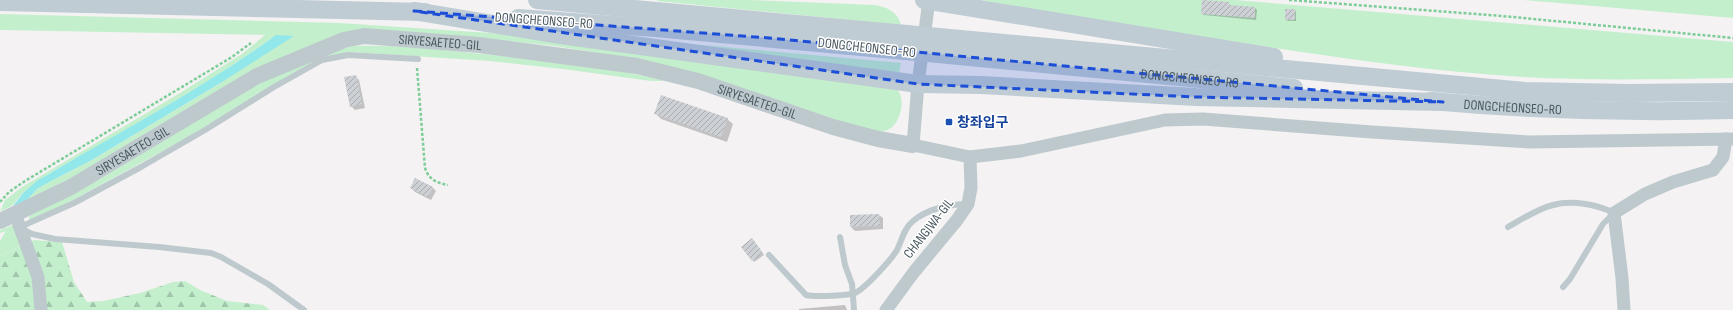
<svg xmlns="http://www.w3.org/2000/svg" width="1733" height="310" font-family="'Sofia Sans Condensed','Noto Sans KR',sans-serif">
<style>
.grass{fill:#c4efcd}
.forest{fill:url(#forest-firs)}
.water{fill:#92e7eb}
.shadow{fill:#0003}
.building{fill:url(#building-hatch)}
.lines{fill:none;stroke-linecap:round;stroke-linejoin:round}
.path{stroke:#7ccd98;stroke-width:2.5;stroke-dasharray:3 2;stroke-linecap:butt}
.service{stroke:#bec9ce;stroke-width:6}
.minor{stroke:#bec9ce;stroke-width:13}
.tertiary{stroke:#bec9ce;stroke-width:16}
.secondary{stroke:#bfccd3;stroke-width:18}
.secondary-bridge{stroke:#bfccd3;stroke-width:18}
.marked{fill:#1d4ed8;fill-opacity:0.2;stroke:#1d4ed8;stroke-width:3;stroke-dasharray:8 5;stroke-linejoin:round}
.transit-dot{fill:#1a4fb4;stroke:#fff;stroke-width:1.5}
.labels{text-anchor:middle;stroke-width:3;stroke-linejoin:round;paint-order:stroke}
.street-label{font-size:14px;fill:#4a5960;stroke:#fff}
.transit-label{font-size:14px;font-weight:bold;fill:#164399;stroke:#fff;text-anchor:start}
</style>
<defs>
<pattern id="forest-firs" width="22" height="20" patternUnits="userSpaceOnUse"><rect width="22" height="20" fill="#c4efcd"/><path d="M5 1l3.5 6h-7zM16 11l3.5 6h-7z" fill="#a1c5aa"/></pattern>
<pattern id="building-hatch" width="6" height="6" patternUnits="userSpaceOnUse"><rect width="6" height="6" fill="#cdd0d4"/><path d="M-1 1l2-2M0 6l6-6M5 7l2-2" fill="none" stroke="#a8acaf"/></pattern>
</defs>
<rect width="100%" height="100%" fill="#f4f2f3"/>
<g class="grass">
<path d="M657,0H749L875,5C887,7 898,12 901,25L657,1Z"/>
<path d="M981,0H1235L1733,42V78C1663,79 1593,81 1524,77C1427,71 1331,57 1236,42C1151,29 1065,16 981,0Z"/>
<polygon points="1524,0 1733,0 1733,18"/>
<path d="M0,14L339,23L491,33L533,37L897,90C906,97 901,121 891,128C887,131 881,132 876,132L637,59L555,46L479,38L364,30L25,202L37,189L51,181L90,161L222,82L276,35C205,87 127,130 50,173C41,179 31,186 23,193C12,204 17,205 0,211L5,200L22,187L180,93L242,54L265,35L0,30Z"/>
<polygon points="680,43 901,63 899,74"/>
<path d="M354,46C393,45 433,49 472,53C535,59 601,65 662,80V81H651L563,69L490,61L349,52L321,59L291,74L211,124L170,147L62,206L29,220V216L100,179L262,81L326,53Z"/>
<polygon points="13,225 20,246 0,256 0,241 6,231 0,233 0,230"/>
</g>
<g class="forest">
<polygon points="33,240 62,242 74,282 87,302 103,301 140,293 173,282 185,281 200,290 227,301 263,305 270,310 46,310 31,243"/>
<polygon points="20,246 33,273 35,310 0,310 0,256"/>
</g>
<path class="water" d="M276,35L294,36L222,82L90,161L51,181L37,189L25,202L13,206L23,193L37,181C117,133 200,91 276,35Z"/>
<g class="shadow">
<polygon points="1229,3 1230,7 1255,8 1257,10 1256,20 1204,15 1202,14"/>
<polygon points="1295,10 1296,12 1296,21 1288,21 1286,20"/>
<polygon points="355,76 359,80 365,108 355,110 351,106"/>
<polygon points="655,113 727,119 733,124 727,142 661,119"/>
<polygon points="432,187 436,191 431,200 415,192 411,188"/>
<polygon points="879,215 883,218 883,229 855,231 851,227"/>
<polygon points="754,241 764,255 754,262 743,247"/>
<polygon points="845,305 847,310 799,310 799,309"/>
</g>
<g class="building">
<polygon points="1202,0 1229,2 1229,5 1255,7 1255,18 1201,14"/>
<rect x="1285" y="9" width="10" height="11"/>
<polygon points="356,75 362,104 350,107 344,77"/>
<polygon points="661,95 728,118 721,137 654,114"/>
<polygon points="415,178 433,187 428,197 410,188"/>
<polygon points="879,214 880,226 850,227 850,215"/>
<polygon points="752,238 763,253 752,261 741,247"/>
</g>
<g class="lines">
<g class="path">
<polyline points="1289,0 1502,16 1733,38"/>
<path d="M417,68L425,168C429,180 437,183 448,185"/>
<polyline points="0,202 9,192 25,181 232,57 251,43"/>
</g>
<g class="service">
<polyline points="20,227 74,203 141,167 205,130 274,87 322,60 348,55 418,59"/>
<path d="M1508,227C1522,219 1537,209 1553,205C1571,200 1597,204 1614,213L1603,224L1570,279L1563,287"/>
<polyline points="22,229 32,234 55,239 159,247 211,253 221,257 268,284 304,310"/>
<polyline points="840,237 845,265 852,284 854,310"/>
<path d="M769,255L806,295C814,297 851,296 857,292C867,286 891,260 897,250C902,240 904,228 913,221C927,209 950,204 968,204"/>
</g>
<g class="minor">
<polyline points="929,0 918,84 913,145 970,157 1021,151 1165,120 1203,119 1372,132 1529,142 1733,139"/>
<polyline points="15,214 38,277 41,310"/>
<polyline points="886,310 914,272 957,220 968,204 971,188 970,157"/>
<polyline points="1624,310 1622,278 1614,213 1645,194 1673,182 1713,170 1723,157 1726,139"/>
</g>
<path class="tertiary" id="s1" d="M0,221L71,187L257,76L344,40L364,36L479,45L637,66L698,81L833,127L878,139L913,145"/>
<g class="secondary">
<polyline points="537,0 907,34"/>
<polyline points="924,0 1274,57"/>
<polyline points="0,2 425,12"/>
<polyline points="414,11 560,35 918,84 981,85 1196,97 1443,102"/>
<polyline points="518,18 655,28 905,51"/>
<polyline points="939,37 1525,91 1628,93 1733,92"/>
<path id="s2" d="M938,54L1294,88"/>
<path id="s3" d="M1431,101C1531,110 1632,113 1733,110"/>
</g>
<g class="secondary-bridge">
<polyline points="907,34 939,37"/>
<polyline points="905,51 938,54"/>
</g>
</g>
<path class="marked" d="M414,11L769,38L1443,102L1196,97L918,84Z"/>
<rect class="transit-dot" x="945" y="118" width="8" height="8" rx="2"/>
<g class="labels">
<g class="street-label">
<text transform="translate(544 20) rotate(4)" y="5">DONGCHEONSEO-RO</text>
<text dy="5" stroke="none"><textPath href="#s1" startOffset="486">SIRYESAETEO-GIL</textPath></text>
<text transform="translate(867 47) rotate(6)" y="5">DONGCHEONSEO-RO</text>
<text dy="5" stroke="none"><textPath href="#s2" startOffset="253">DONGCHEONSEO-RO</textPath></text>
<text dy="5" stroke="none"><textPath href="#s1" startOffset="810">SIRYESAETEO-GIL</textPath></text>
<text dy="5" stroke="none"><textPath href="#s3" startOffset="82">DONGCHEONSEO-RO</textPath></text>
<text dy="5" stroke="none"><textPath href="#s1" startOffset="150">SIRYESAETEO-GIL</textPath></text>
<text transform="translate(928 228) rotate(-52)" y="5">CHANGJWA-GIL</text>
</g>
<g class="transit-label">
<text x="957" y="127">창좌입구</text>
</g>
</g>
</svg>
